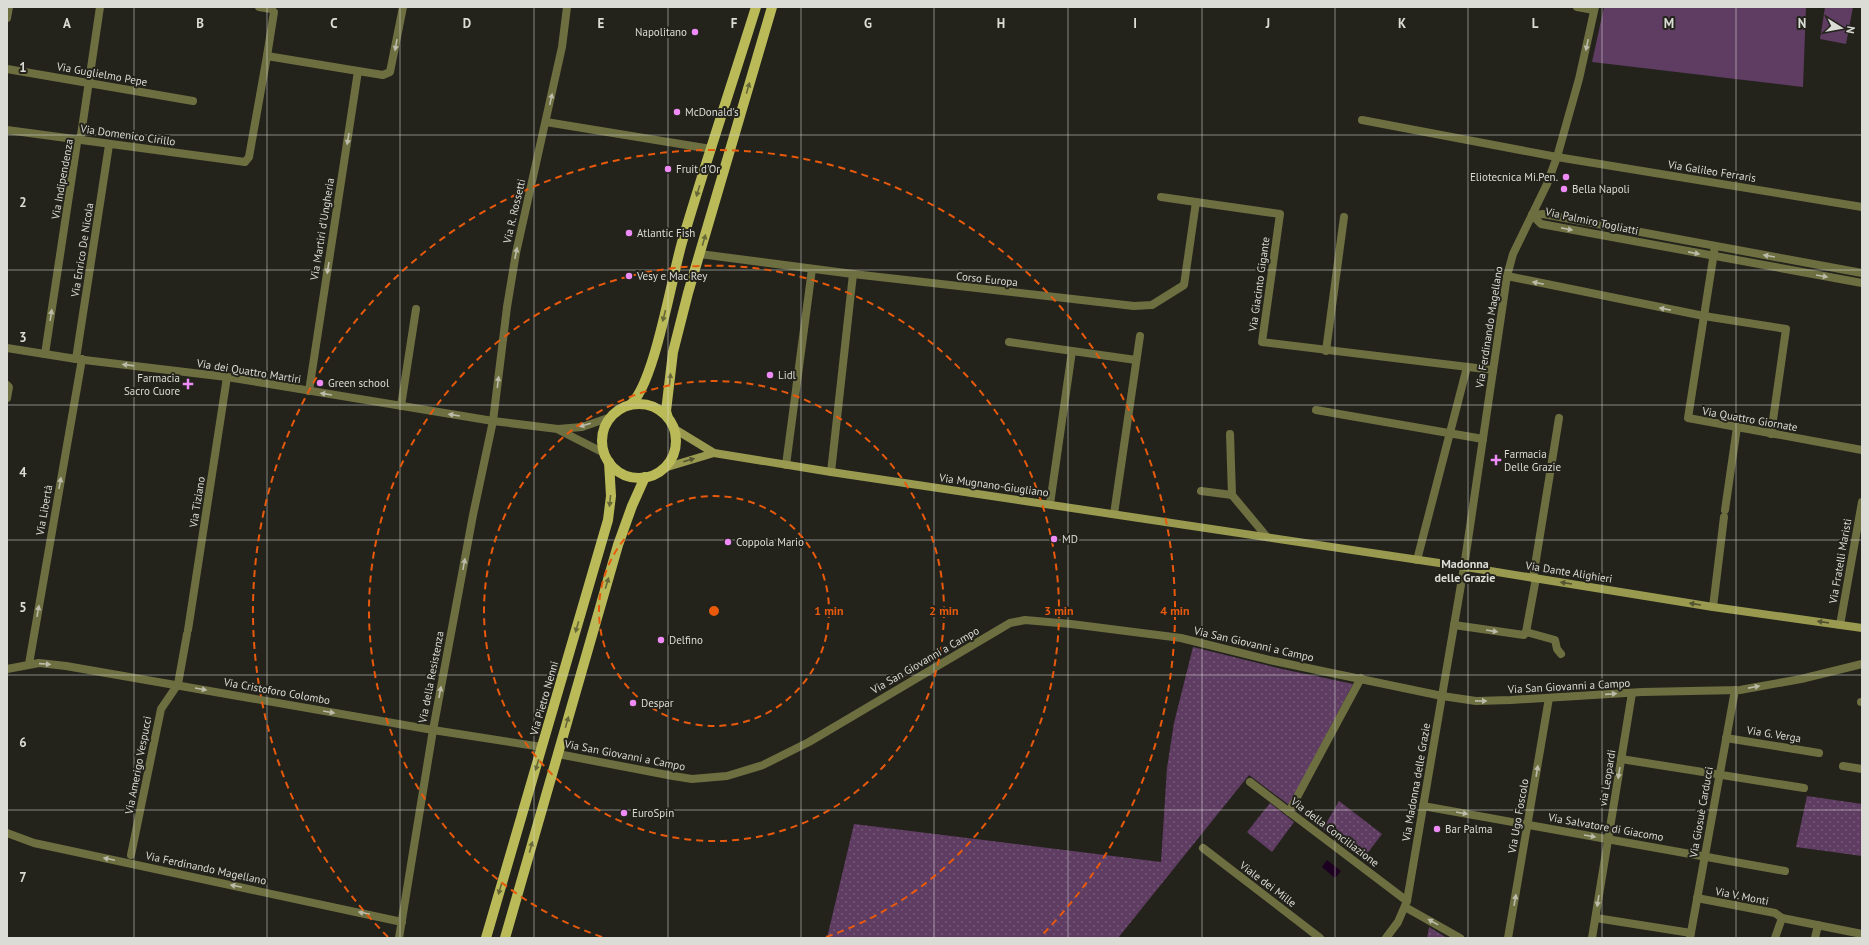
<svg xmlns="http://www.w3.org/2000/svg" width="1869" height="945" font-family="'PT Sans',sans-serif">
<style>
.grass{fill:url(#grass-dots)}
.park{fill:#5f3c62}
.water{fill:#1d0021}
.lines{fill:none;stroke-linecap:round;stroke-linejoin:round}
.minor{stroke:#6e6f41;stroke-width:8}
.tertiary{stroke:#6e6f41;stroke-width:8}
.secondary{stroke:#999a4f;stroke-width:8}
.primary{stroke:#babb58;stroke-width:10}
.oneway{fill:#bba}
.oneway2{fill:#676737}
.oneway3{fill:#525330}
.grid{fill:none;stroke:#dcdcd7;stroke-width:1;stroke-opacity:0.55}
.ring{fill:none;stroke:#e8590c;stroke-width:2;stroke-dasharray:7 5}
.poi-dot{fill:#ee8bf7;stroke:#23231c;stroke-width:1.5}
.labels{text-anchor:middle;stroke-width:4;stroke-linejoin:round;paint-order:stroke}
.poi-label{font-size:11px;fill:#dcdcd7;stroke:#23231c;text-anchor:start}
.street-label{font-size:11px;fill:#dcdcd7;stroke:#23231c}
.neighbourhood-label{font-size:12px;font-weight:bold;fill:#dcdcd7;stroke:#23231c}
.grid-label{font-size:13px;text-anchor:middle;font-weight:bold;fill:#dcdcd7;stroke:#23231c;stroke-width:4;stroke-linejoin:round;paint-order:stroke}
.centre{fill:#e8590c;stroke:#23231c;stroke-width:2}
.ring-label{font-size:12px;text-anchor:middle;font-weight:bold;fill:#e8590c;stroke:#23231c;stroke-width:4;stroke-linejoin:round;paint-order:stroke}
</style>
<defs>
<pattern id="grass-dots" width="8" height="8" patternUnits="userSpaceOnUse"><rect width="8" height="8" fill="#5f3c62"/><path d="M2 2h.1M6 6h.1" fill="none" stroke="#755878" stroke-width="1.8" stroke-linecap="round"/></pattern>
</defs>
<rect width="100%" height="100%" fill="#23231c"/>
<g class="grass">
<polygon points="1193,647 1282,669 1353,684 1289,805 1249,775 1118,938 827,938 854,824 1161,862 1167,768 1174,723"/>
<polygon points="1807,796 1862,804 1862,856 1796,847"/>
<polygon points="1339,801 1382,834 1363,859 1323,829"/>
<polygon points="1270,803 1294,822 1272,852 1247,832"/>
<polygon points="1429,927 1447,938 1427,938"/>
</g>
<g class="park">
<polygon points="1604,7 1806,7 1803,87 1592,62"/>
<polygon points="1825,7 1853,7 1846,44 1820,39"/>
</g>
<polygon class="water" points="1327,860 1341,871 1335,878 1322,867"/>
<g class="lines">
<g class="minor">
<polyline points="259,7 271,9 274,12 267,56"/>
<polyline points="1577,7 1594,10"/>
<polyline points="7,18 9,7"/>
<polyline points="7,69 193,101"/>
<polyline points="1362,120 1557,157 1862,207"/>
<polyline points="546,122 711,149"/>
<polyline points="7,130 245,162 249,157 267,56 358,71"/>
<polyline points="1161,197 1280,214 1262,342 1493,370"/>
<polyline points="1532,215 1541,224 1862,283"/>
<polyline points="1532,215 1543,214 1862,273"/>
<polyline points="1715,246 1688,418 1862,450"/>
<polyline points="700,254 853,274 1134,306 1152,305 1184,285 1196,202"/>
<polyline points="1507,276 1704,316 1786,329 1771,434"/>
<polyline points="1009,342 1136,360"/>
<polyline points="1326,351 1344,217"/>
<polyline points="45,354 77,143 81,135 100,7"/>
<polyline points="76,359 109,145"/>
<polyline points="7,385 9,387 7,398"/>
<polyline points="309,391 358,71 383,75 390,72 403,7"/>
<polyline points="401,406 416,309"/>
<polyline points="1316,410 1483,439"/>
<polyline points="1230,434 1232,495"/>
<polyline points="786,465 812,269"/>
<polyline points="831,472 853,274"/>
<polyline points="1201,491 1232,495 1267,537"/>
<polyline points="1050,504 1072,351"/>
<polyline points="1725,510 1737,427"/>
<polyline points="1114,514 1140,336"/>
<polyline points="1417,560 1467,367"/>
<polyline points="1533,578 1559,418"/>
<polyline points="1713,607 1724,517"/>
<polyline points="1454,625 1524,635 1526,632 1536,578"/>
<polyline points="188,630 227,377"/>
<polyline points="1526,632 1555,640 1557,649 1561,654"/>
<polyline points="29,664 82,359"/>
<polyline points="7,669 39,663 66,666 433,730 542,747"/>
<polyline points="1861,702 1862,702"/>
<polyline points="1726,738 1819,753"/>
<polyline points="558,754 673,776 692,779 727,776 763,765 809,742 1010,623 1025,620 1071,624 1181,638 1274,661 1442,696 1476,701 1511,700 1642,692 1740,690 1801,679 1862,664"/>
<polyline points="1621,759 1804,788"/>
<polyline points="1843,766 1862,769"/>
<polyline points="1250,782 1407,901"/>
<polyline points="1423,806 1785,871"/>
<polyline points="1289,812 1361,678"/>
<polyline points="7,833 34,843 402,922"/>
<polyline points="1203,848 1320,938"/>
<polyline points="131,855 161,709 178,684 187,634"/>
<polyline points="1697,898 1775,913 1782,918 1862,934"/>
<polyline points="1405,907 1460,938"/>
<polyline points="1596,918 1691,933"/>
<polyline points="399,938 433,730 473,515 493,421 507,307 516,253 562,47 567,7"/>
<polyline points="1508,938 1549,698"/>
<polyline points="1592,938 1632,693"/>
<polyline points="1690,938 1735,690"/>
<polyline points="1775,938 1782,918"/>
<polyline points="1815,938 1818,925"/>
</g>
<g class="tertiary">
<polyline points="7,348 76,359 227,377 493,421 558,429 582,427 611,417"/>
<polyline points="559,430 604,453"/>
<polyline points="1840,625 1862,502"/>
<polyline points="1386,938 1398,922 1407,901 1464,567 1507,276 1513,254 1547,184 1557,157 1579,79 1595,7"/>
</g>
<g class="secondary">
<polyline points="673,428 714,453 831,472 1466,567 1713,607 1862,628"/>
<polyline points="664,468 714,453"/>
</g>
<g class="primary">
<circle cx="639" cy="441" r="37"/>
<path d="M630,405C655,384 672,274 683,239C706,161 732,84 756,7"/>
<polyline points="668,418 666,411 673,352 688,293 772,7"/>
<polyline points="486,938 608,520 611,496 609,462"/>
<polyline points="505,938 618,545 632,506 645,477"/>
</g>
</g>
<defs><path id="oneway-solid" d="M-6-.8H1V-3.2L6.5 0L1 3.2V.8H-6Z"/></defs>
<g class="oneway">
<use href="#oneway-solid" transform="translate(396 45) rotate(100)"/>
<use href="#oneway-solid" transform="translate(1587 45) rotate(102)"/>
<use href="#oneway-solid" transform="translate(551 99) rotate(-78)"/>
<use href="#oneway-solid" transform="translate(348 139) rotate(99)"/>
<use href="#oneway-solid" transform="translate(1567 229) rotate(11)"/>
<use href="#oneway-solid" transform="translate(516 253) rotate(-79)"/>
<use href="#oneway-solid" transform="translate(1694 253) rotate(11)"/>
<use href="#oneway-solid" transform="translate(1769 256) rotate(-170)"/>
<use href="#oneway-solid" transform="translate(328 268) rotate(99)"/>
<use href="#oneway-solid" transform="translate(1822 276) rotate(10)"/>
<use href="#oneway-solid" transform="translate(1538 283) rotate(-168)"/>
<use href="#oneway-solid" transform="translate(1665 309) rotate(-169)"/>
<use href="#oneway-solid" transform="translate(51 315) rotate(-81)"/>
<use href="#oneway-solid" transform="translate(128 365) rotate(-173)"/>
<use href="#oneway-solid" transform="translate(498 382) rotate(-83)"/>
<use href="#oneway-solid" transform="translate(326 394) rotate(-171)"/>
<use href="#oneway-solid" transform="translate(454 415) rotate(-171)"/>
<use href="#oneway-solid" transform="translate(585 425) rotate(164)"/>
<use href="#oneway-solid" transform="translate(60 483) rotate(-80)"/>
<use href="#oneway-solid" transform="translate(464 564) rotate(-79)"/>
<use href="#oneway-solid" transform="translate(38 611) rotate(-80)"/>
<use href="#oneway-solid" transform="translate(1492 631) rotate(9)"/>
<use href="#oneway-solid" transform="translate(45 664) rotate(4)"/>
<use href="#oneway-solid" transform="translate(1754 687) rotate(-11)"/>
<use href="#oneway-solid" transform="translate(201 689) rotate(10)"/>
<use href="#oneway-solid" transform="translate(440 692) rotate(-79)"/>
<use href="#oneway-solid" transform="translate(1611 694) rotate(-4)"/>
<use href="#oneway-solid" transform="translate(1481 701) rotate(1)"/>
<use href="#oneway-solid" transform="translate(329 712) rotate(10)"/>
<use href="#oneway-solid" transform="translate(1537 771) rotate(-81)"/>
<use href="#oneway-solid" transform="translate(1619 773) rotate(99)"/>
<use href="#oneway-solid" transform="translate(1462 813) rotate(10)"/>
<use href="#oneway-solid" transform="translate(1590 836) rotate(10)"/>
<use href="#oneway-solid" transform="translate(109 859) rotate(-168)"/>
<use href="#oneway-solid" transform="translate(236 886) rotate(-168)"/>
<use href="#oneway-solid" transform="translate(1515 900) rotate(-80)"/>
<use href="#oneway-solid" transform="translate(1598 901) rotate(99)"/>
<use href="#oneway-solid" transform="translate(364 913) rotate(-168)"/>
<use href="#oneway-solid" transform="translate(1433 922) rotate(-151)"/>
</g>
<g class="oneway2">
<use href="#oneway-solid" transform="translate(748 88) rotate(-74)"/>
<use href="#oneway-solid" transform="translate(698 191) rotate(107)"/>
<use href="#oneway-solid" transform="translate(704 240) rotate(-74)"/>
<use href="#oneway-solid" transform="translate(664 316) rotate(104)"/>
<use href="#oneway-solid" transform="translate(670 379) rotate(-84)"/>
<use href="#oneway-solid" transform="translate(610 501) rotate(96)"/>
<use href="#oneway-solid" transform="translate(607 583) rotate(-74)"/>
<use href="#oneway-solid" transform="translate(577 627) rotate(106)"/>
<use href="#oneway-solid" transform="translate(567 722) rotate(-74)"/>
<use href="#oneway-solid" transform="translate(537 765) rotate(107)"/>
<use href="#oneway-solid" transform="translate(531 847) rotate(-74)"/>
<use href="#oneway-solid" transform="translate(500 889) rotate(106)"/>
</g>
<g class="oneway3">
<use href="#oneway-solid" transform="translate(689 460) rotate(-16)"/>
<use href="#oneway-solid" transform="translate(1566 583) rotate(-171)"/>
<use href="#oneway-solid" transform="translate(1695 604) rotate(-171)"/>
<use href="#oneway-solid" transform="translate(1823 622) rotate(-172)"/>
</g>
<path class="grid" d="M134,7V938M267,7V938M400,7V938M534,7V938M668,7V938M801,7V938M934,7V938M1068,7V938M1202,7V938M1335,7V938M1468,7V938M1602,7V938M1736,7V938M7,135H1862M7,270H1862M7,405H1862M7,540H1862M7,675H1862M7,810H1862"/>
<g class="ring">
<circle cx="714" cy="611" r="115"/>
<circle cx="714" cy="611" r="230"/>
<path d="M602 937A345 345 0 1 1 826 937"/>
<path d="M388 937A461 461 0 1 1 1040 937"/>
</g>
<g class="poi-dot">
<circle cx="695" cy="32" r="4"/>
<circle cx="677" cy="112" r="4"/>
<circle cx="668" cy="169" r="4"/>
<circle cx="1566" cy="177" r="4"/>
<circle cx="1564" cy="189" r="4"/>
<circle cx="629" cy="233" r="4"/>
<circle cx="629" cy="276" r="4"/>
<circle cx="770" cy="375" r="4"/>
<circle cx="320" cy="383" r="4"/>
<path d="M186 378h4v4h4v4h-4v4h-4v-4h-4v-4h4z"/>
<path d="M1494 454h4v4h4v4h-4v4h-4v-4h-4v-4h4z"/>
<circle cx="1054" cy="539" r="4"/>
<circle cx="728" cy="542" r="4"/>
<circle cx="661" cy="640" r="4"/>
<circle cx="633" cy="703" r="4"/>
<circle cx="624" cy="813" r="4"/>
<circle cx="1437" cy="829" r="4"/>
</g>
<g class="labels">
<g class="poi-label">
<text x="687" y="36" text-anchor="end">Napolitano</text>
<text x="685" y="116">McDonald's</text>
<text x="676" y="173">Fruit d'Or</text>
<text x="1558" y="181" text-anchor="end">Eliotecnica Mi.Pen.</text>
<text x="1572" y="193">Bella Napoli</text>
<text x="637" y="237">Atlantic Fish</text>
<text x="637" y="280">Vesy e Mac Rey</text>
<text x="778" y="379">Lidl</text>
<text x="180" y="382" text-anchor="end">Farmacia<tspan x="180" dy="13">Sacro Cuore</tspan></text>
<text x="328" y="387">Green school</text>
<text x="1504" y="458">Farmacia<tspan x="1504" dy="13">Delle Grazie</tspan></text>
<text x="1062" y="543">MD</text>
<text x="736" y="546">Coppola Mario</text>
<text x="669" y="644">Delfino</text>
<text x="641" y="707">Despar</text>
<text x="632" y="817">EuroSpin</text>
<text x="1445" y="833">Bar Palma</text>
</g>
<g class="street-label">
<text transform="translate(102 74) rotate(10)" y="4">Via Guglielmo Pepe</text>
<text transform="translate(128 135) rotate(8)" y="4">Via Domenico Cirillo</text>
<text transform="translate(1712 171) rotate(9)" y="4">Via Galileo Ferraris</text>
<text transform="translate(62 179) rotate(-80)" y="4">Via Indipendenza</text>
<text transform="translate(514 211) rotate(-77)" y="4">Via R. Rossetti</text>
<text transform="translate(1592 221) rotate(12)" y="4">Via Palmiro Togliatti</text>
<text transform="translate(322 229) rotate(-81)" y="4">Via Martiri d'Ungheria</text>
<text transform="translate(82 250) rotate(-81)" y="4">Via Enrico De Nicola</text>
<text transform="translate(987 279) rotate(6)" y="4">Corso Europa</text>
<text transform="translate(1259 284) rotate(-82)" y="4">Via Giacinto Gigante</text>
<text transform="translate(1489 327) rotate(-81)" y="4">Via Ferdinando Magellano</text>
<text transform="translate(249 371) rotate(9)" y="4">Via dei Quattro Martiri</text>
<text transform="translate(1750 419) rotate(10)" y="4">Via Quattro Giornate</text>
<text transform="translate(994 485) rotate(8)" y="4">Via Mugnano-Giugliano</text>
<text transform="translate(197 502) rotate(-81)" y="4">Via Tiziano</text>
<text transform="translate(44 510) rotate(-80)" y="4">Via Libertà</text>
<text transform="translate(1840 561) rotate(-80)" y="4">Via Fratelli Maristi</text>
<text transform="translate(1569 572) rotate(9)" y="4">Via Dante Alighieri</text>
<text transform="translate(1254 644) rotate(13)" y="4">Via San Giovanni a Campo</text>
<text transform="translate(925 660) rotate(-30)" y="4">Via San Giovanni a Campo</text>
<text transform="translate(431 677) rotate(-79)" y="4">Via della Resistenza</text>
<text transform="translate(1569 686) rotate(-3)" y="4">Via San Giovanni a Campo</text>
<text transform="translate(277 691) rotate(10)" y="4">Via Cristoforo Colombo</text>
<text transform="translate(544 698) rotate(-74)" y="4">Via Pietro Nenni</text>
<text transform="translate(1774 734) rotate(9)" y="4">Via G. Verga</text>
<text transform="translate(625 755) rotate(11)" y="4">Via San Giovanni a Campo</text>
<text transform="translate(138 765) rotate(-79)" y="4">Via Amerigo Vespucci</text>
<text transform="translate(1607 778) rotate(-81)" y="4">via Leopardi</text>
<text transform="translate(1416 782) rotate(-80)" y="4">Via Madonna delle Grazie</text>
<text transform="translate(1701 812) rotate(-80)" y="4">Via Giosuè Carducci</text>
<text transform="translate(1518 816) rotate(-80)" y="4">Via Ugo Foscolo</text>
<text transform="translate(1606 827) rotate(10)" y="4">Via Salvatore di Giacomo</text>
<text transform="translate(1335 832) rotate(37)" y="4">Via della Conciliazione</text>
<text transform="translate(206 868) rotate(12)" y="4">Via Ferdinando Magellano</text>
<text transform="translate(1268 884) rotate(37)" y="4">Viale dei Mille</text>
<text transform="translate(1742 896) rotate(11)" y="4">Via V. Monti</text>
</g>
<g class="neighbourhood-label">
<text x="1465" y="568">Madonna<tspan x="1465" dy="14">delle Grazie</tspan></text>
</g>
</g>
<g class="grid-label">
<text x="67" y="28">A</text>
<text x="200" y="28">B</text>
<text x="334" y="28">C</text>
<text x="467" y="28">D</text>
<text x="601" y="28">E</text>
<text x="734" y="28">F</text>
<text x="868" y="28">G</text>
<text x="1001" y="28">H</text>
<text x="1135" y="28">I</text>
<text x="1268" y="28">J</text>
<text x="1402" y="28">K</text>
<text x="1535" y="28">L</text>
<text x="1669" y="28">M</text>
<text x="1802" y="28">N</text>
<text x="23" y="72">1</text>
<text x="23" y="207">2</text>
<text x="23" y="342">3</text>
<text x="23" y="477">4</text>
<text x="23" y="612">5</text>
<text x="23" y="747">6</text>
<text x="23" y="882">7</text>
</g>
<circle cx="714" cy="611" r="6" class="centre"/>
<g class="ring-label">
<text x="829" y="615">1 min</text>
<text x="944" y="615">2 min</text>
<text x="1059" y="615">3 min</text>
<text x="1175" y="615">4 min</text>
</g>
<rect width="1869" height="945" fill="none" stroke="#dcdcd7" stroke-width="16"/>
<g transform="translate(1841 28) rotate(101)" stroke="#23231c" stroke-width="3" paint-order="stroke">
<path d="M0-3L7 15L0 10L-7 15Z" fill="#dcdcd7"/>
<text y="-6" font-size="11" font-weight="bold" text-anchor="middle" fill="#dcdcd7">N</text>
</g>
</svg>
